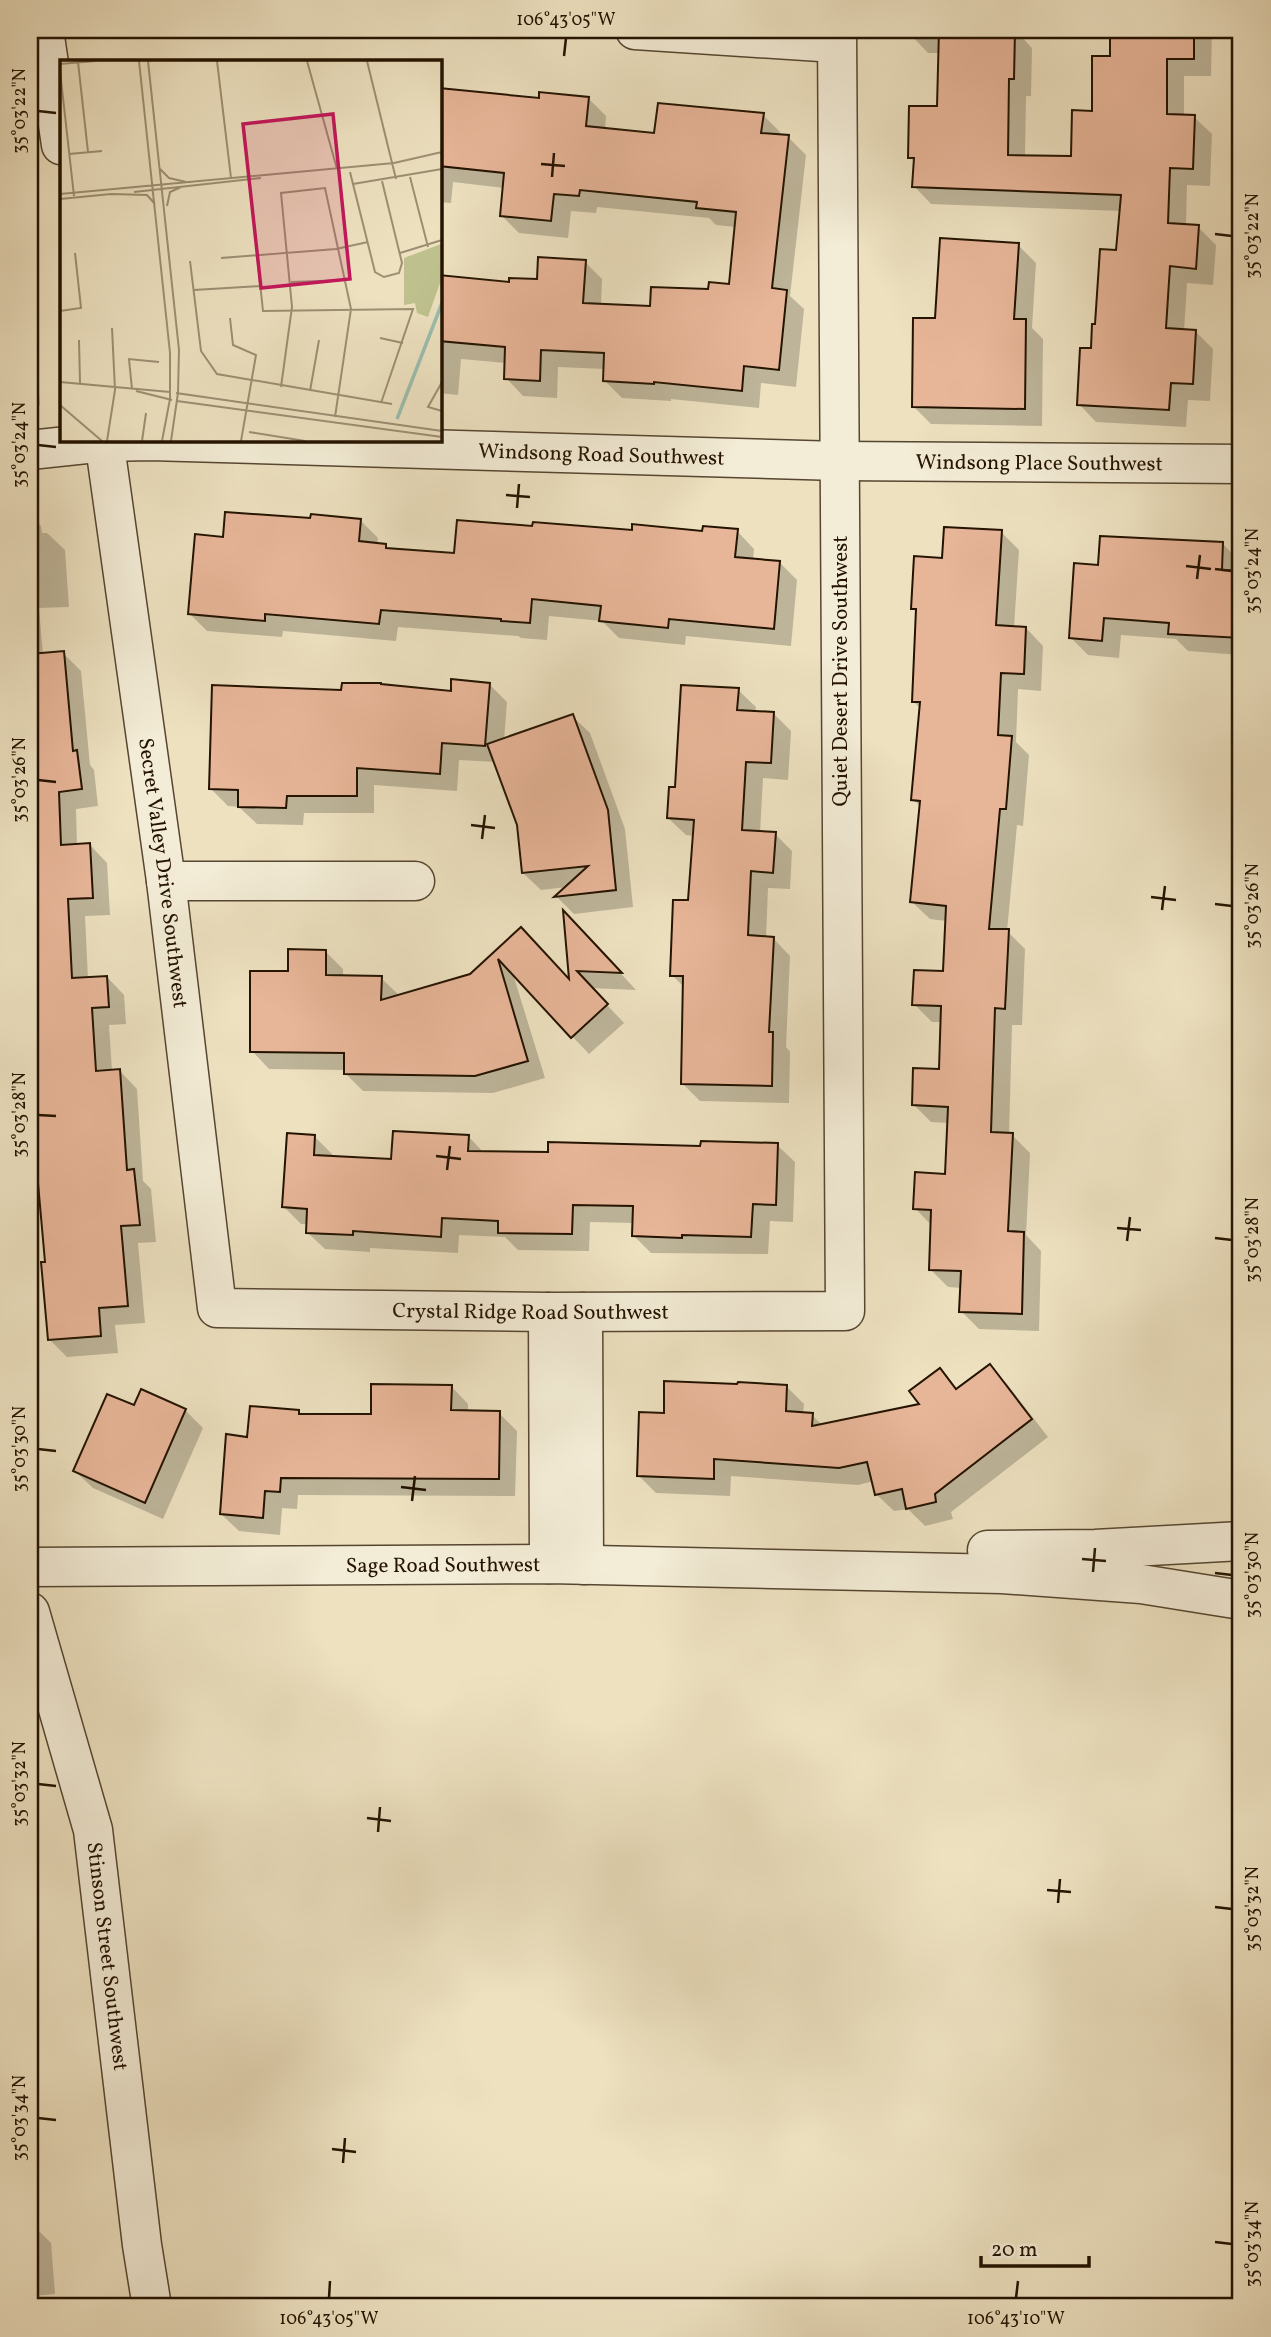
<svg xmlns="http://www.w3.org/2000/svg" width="1271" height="2337" font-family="Vollkorn,serif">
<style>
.shadow{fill:#0003}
.building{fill:#e7b598;stroke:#241300;stroke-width:2}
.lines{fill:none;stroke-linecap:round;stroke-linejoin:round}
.minor-casing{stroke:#564630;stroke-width:41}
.minor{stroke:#f3ecd6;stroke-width:38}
.ticks{fill:none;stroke:#241300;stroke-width:2.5}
.labels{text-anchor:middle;stroke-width:5;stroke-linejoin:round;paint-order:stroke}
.street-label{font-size:21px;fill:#241300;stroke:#f3ecd6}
.inset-river{fill:none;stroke:#9abeae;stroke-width:3.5}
.inset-road{fill:none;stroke:#9d8f73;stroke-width:2}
.view{fill:#c2185b;fill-opacity:0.15;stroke:#c2185b;stroke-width:3.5}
.inset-edge{fill:none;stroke:#241300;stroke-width:3.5}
.neatline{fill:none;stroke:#241300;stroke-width:2.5}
.ticks-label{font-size:18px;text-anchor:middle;fill:#241300}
</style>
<rect width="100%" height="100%" fill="#ede1c0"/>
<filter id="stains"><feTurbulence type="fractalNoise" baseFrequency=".00286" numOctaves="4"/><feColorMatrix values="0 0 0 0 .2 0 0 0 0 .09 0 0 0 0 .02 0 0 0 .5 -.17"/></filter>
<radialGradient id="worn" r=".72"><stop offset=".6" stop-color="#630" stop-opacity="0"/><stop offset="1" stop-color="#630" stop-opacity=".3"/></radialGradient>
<g class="shadow">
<polygon points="911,30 1015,30 1032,48 1031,96 1026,96 1025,157 1072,158 1094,113 1112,58 1112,30 1212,30 1211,76 1184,76 1184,116 1194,117 1212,134 1210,186 1187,185 1186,226 1198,227 1216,245 1213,285 1187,283 1184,331 1196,332 1213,349 1210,401 1188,400 1186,427 1096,422 1079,404 1096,326 1118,252 1121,211 931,204 914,186 915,162 910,157 938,108 940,53 928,53 911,35"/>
<polygon points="439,93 540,100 589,99 606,116 605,130 656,135 763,115 780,132 780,136 788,137 806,155 790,296 804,309 796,387 761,383 759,408 671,399 671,401 622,398 605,381 605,369 558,367 557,398 523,396 506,378 506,363 461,359 458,395 439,393 439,277 510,283 539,281 585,262 602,279 601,306 651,308 730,286 736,227 716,225 709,218 597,207 596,213 571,211 568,238 519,233 501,215 504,188 453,182 451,203 439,202"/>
<polygon points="1018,245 1036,263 1032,328 1043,339 1042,426 931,424 914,407 937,320"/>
<polygon points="30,358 37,366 40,405 30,406"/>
<polygon points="30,515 41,526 42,533 47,533 65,550 69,607 39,608 43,655 63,653 81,671 90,765 94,770 98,806 76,809 77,846 90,845 107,863 110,915 85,916 88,979 107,977 124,995 126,1024 109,1025 112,1071 120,1071 137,1089 143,1181 151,1189 156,1242 138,1243 145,1323 115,1325 118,1353 67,1357 50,1340 47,1263 36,1140 30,1133"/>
<polygon points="312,520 360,520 378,538 377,545 386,546 390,550 456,554 534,528 704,533 737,531 754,549 753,560 780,563 797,580 791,646 686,636 685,645 619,638 602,621 549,616 547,640 521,638 518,636 398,627 396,641 283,631 282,637 207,631 190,614 224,539"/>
<polygon points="1001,532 1019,550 1014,628 1026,628 1043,646 1041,691 1018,689 1016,742 1029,755 1023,826 1017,825 1007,931 1025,949 1022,1025 1012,1025 1009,1135 1012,1135 1030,1153 1026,1235 1041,1251 1039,1331 979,1329 961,1311 962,1288 948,1287 931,1270 932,1226 915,1208 946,1176 949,1123 931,1122 914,1105 941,1071 942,1022 932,1022 914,1004 945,973 947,921 930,919 912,902 921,807 913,799 921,709 913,701 918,613 913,608 944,560"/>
<polygon points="1223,544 1240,562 1241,655 1188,651 1176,639 1121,635 1119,658 1088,655 1071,638 1099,567"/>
<polygon points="489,684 507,702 504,740 572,716 590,733 625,829 633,907 574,914 557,897 567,887 541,890 523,873 518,825 496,762 459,760 457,791 374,785 374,813 304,813 303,825 257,824 239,807 228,806 211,789 452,693"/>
<polygon points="738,690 756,707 755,713 774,714 791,731 788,780 763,778 760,833 775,834 792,851 790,889 768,888 766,938 773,938 790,956 786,1047 790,1052 789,1103 700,1101 682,1083 685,988 672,975 689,902 694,836 686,835 668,818 677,789"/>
<polygon points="521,929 572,982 580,929 636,990 591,988 624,1023 589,1054 513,974 545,1078 493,1093 363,1091 345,1073 345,1070 269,1069 252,1051 289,973 326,952 343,969 343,977 381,978 400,996 471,975"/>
<polygon points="315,1137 332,1154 332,1157 393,1161 469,1137 484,1153 550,1154 777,1145 795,1162 793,1222 770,1221 768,1254 651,1253 633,1235 634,1223 590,1222 589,1251 518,1250 505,1237 459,1235 458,1253 370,1248 370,1252 325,1249 307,1232 308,1224 301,1224 284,1207"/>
<polygon points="989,1366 1007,1384 1048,1437 951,1512 953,1519 925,1526 908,1509 894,1511 876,1494 874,1481 858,1485 731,1476 730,1496 656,1493 638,1475 665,1415 787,1387 804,1404 803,1414 812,1415 823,1426 922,1405 939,1371 958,1390"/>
<polygon points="451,1386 468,1404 468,1412 499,1413 517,1431 515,1496 298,1495 297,1509 282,1508 280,1535 239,1531 221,1514 249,1439 299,1412 302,1415 372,1416"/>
<polygon points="142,1392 186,1411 203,1428 163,1519 93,1488 75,1471 135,1408"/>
<polygon points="30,2222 51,2243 55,2294 33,2296 34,2307 30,2307"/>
</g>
<g class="building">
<polygon points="939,30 1015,30 1014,79 1009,79 1008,155 1071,156 1072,110 1092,111 1092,56 1110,56 1110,30 1194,30 1194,59 1167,59 1167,114 1195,115 1193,169 1170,168 1168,223 1199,225 1196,269 1170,266 1166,328 1196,330 1193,384 1171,383 1169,410 1077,405 1080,348 1091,348 1092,324 1095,324 1100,249 1116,250 1121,195 912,187 914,158 908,158 909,106 937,106"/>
<polygon points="439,88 539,98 539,92 589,97 586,126 654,133 658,103 764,113 761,133 789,135 772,288 787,290 779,370 744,366 742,391 654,382 654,384 603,381 604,353 541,350 540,381 504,379 505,347 439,341 439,275 509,282 509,278 537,279 538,257 586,260 583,303 650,306 651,287 708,289 709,282 729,284 736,212 696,208 697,202 580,190 579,196 554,194 551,221 500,216 504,173 439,166"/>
<polygon points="940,238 1019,243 1014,319 1026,319 1025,409 912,407 913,318 935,318"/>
<polygon points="225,512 310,518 311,514 361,519 359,541 386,544 386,548 454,553 457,520 532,526 533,522 632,530 632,524 702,531 703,526 738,529 735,557 780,561 774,629 669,619 668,628 599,621 601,606 532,599 530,623 501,621 501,619 381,610 379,624 265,614 265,621 188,614 195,534 223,537"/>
<polygon points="944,527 1002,530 996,625 1026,627 1024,674 1001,673 998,735 1012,736 1006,809 1000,809 989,929 1009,929 1005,1009 995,1008 991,1132 1013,1133 1008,1231 1024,1232 1022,1314 959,1312 961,1271 929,1270 931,1210 913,1209 915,1172 945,1174 948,1107 912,1105 913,1068 939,1069 941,1006 912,1005 914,970 943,971 946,906 910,902 920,801 911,800 920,702 912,702 916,609 911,609 914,556 942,558"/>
<polygon points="1100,536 1223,542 1222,570 1241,571 1241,638 1168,634 1169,623 1104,618 1102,641 1069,638 1074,563 1098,565"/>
<polygon points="64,651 73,751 77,750 82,789 59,792 61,845 90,843 93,898 68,899 72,978 107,976 109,1007 92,1008 96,1071 120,1069 127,1170 134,1169 140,1225 121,1226 128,1306 99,1308 101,1336 48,1340 41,1262 45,1262 33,1127 30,1127 30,654"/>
<polygon points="451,679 490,683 485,746 442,743 440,774 357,768 357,796 287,796 286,808 238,807 238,790 209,789 212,685 341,690 342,683 381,683 381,684 451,691"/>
<polygon points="681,685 739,688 737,710 774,712 771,763 746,762 742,830 776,832 773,873 751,871 748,935 774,937 769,1032 773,1032 772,1086 681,1084 683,976 670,976 673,900 688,900 694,820 667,818 669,787 675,787"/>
<polygon points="573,714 608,810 616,890 554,897 588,866 522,873 517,825 487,744"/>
<polygon points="563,910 622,973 577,971 608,1004 571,1038 498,959 528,1061 475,1076 344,1074 344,1053 250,1052 250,971 288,971 288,949 326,950 326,975 382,976 381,1000 470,974 521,927 569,979"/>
<polygon points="393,1131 469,1135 468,1151 548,1152 548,1142 700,1146 701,1141 778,1143 776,1205 753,1204 751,1237 682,1235 682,1238 632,1236 633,1206 573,1205 572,1234 498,1233 498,1221 442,1218 441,1237 353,1231 353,1235 306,1233 307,1209 282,1207 287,1133 315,1135 314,1155 391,1159"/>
<polygon points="990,1364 1032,1419 935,1494 936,1502 906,1509 902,1489 875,1495 867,1462 839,1468 714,1459 714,1479 637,1476 639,1412 664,1413 664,1381 737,1384 738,1382 787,1385 786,1411 813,1413 812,1426 919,1404 909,1391 940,1368 956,1389"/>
<polygon points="371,1384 452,1385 451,1410 500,1411 499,1479 281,1478 280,1492 265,1491 263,1518 220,1514 226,1434 247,1437 250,1406 299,1410 299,1414 371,1414"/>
<polygon points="141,1389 186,1409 145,1503 73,1471 107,1394 134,1405"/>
</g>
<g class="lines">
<defs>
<g id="minor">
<polyline points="44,30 61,145"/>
<polyline points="635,30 836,43"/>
<path id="s1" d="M104,439L166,881L217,1308L548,1312L845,1311L837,30"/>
<path id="s2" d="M30,450L105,442L150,441L838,461L1241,464"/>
<polyline points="166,881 415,881"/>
<polyline points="548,1312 549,1564"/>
<polyline points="583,1312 584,1565"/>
<polyline points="987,1550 1095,1549 1241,1541"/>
<path id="s3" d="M30,1567L549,1564L1002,1574L1141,1584L1241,1600"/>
<path id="s4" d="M30,1612L93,1830L142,2245L152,2307"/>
</g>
</defs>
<use href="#minor" class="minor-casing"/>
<use href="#minor" class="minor"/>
</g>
<path class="ticks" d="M564,56L566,38M38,111L56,113M541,164L565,166M552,177L554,153M1215,234L1232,236M38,445L56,447M506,495L530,497M517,508L519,484M1186,566L1211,569M1215,569L1232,571M1197,579L1200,555M38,780L56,782M471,825L495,828M482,839L485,815M1151,897L1176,900M1215,904L1232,906M1162,910L1165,886M38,1115L56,1116M436,1156L461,1159M447,1170L450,1146M1117,1228L1141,1230M1215,1238L1232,1240M1127,1241L1130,1217M38,1449L56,1451M401,1487L426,1490M412,1501L415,1476M1082,1559L1106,1561M1093,1572L1095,1548M1215,1573L1232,1575M38,1784L56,1786M367,1818L391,1821M378,1832L380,1807M1047,1890L1071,1892M1058,1903L1060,1879M1215,1907L1232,1909M38,2118L56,2120M332,2149L356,2152M343,2163L345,2138M1215,2242L1232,2244M329,2298L330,2281M1016,2298L1018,2281"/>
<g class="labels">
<g class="street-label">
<text dy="7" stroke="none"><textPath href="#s2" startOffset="572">Windsong Road Southwest</textPath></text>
<text dy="7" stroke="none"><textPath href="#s2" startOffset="1010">Windsong Place Southwest</textPath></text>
<text transform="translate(840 671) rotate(-90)" y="7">Quiet Desert Drive Southwest</text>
<text dy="7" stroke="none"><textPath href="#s1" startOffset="438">Secret Valley Drive Southwest</textPath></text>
<text dy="7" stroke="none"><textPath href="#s1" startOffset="1190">Crystal Ridge Road Southwest</textPath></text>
<text dy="7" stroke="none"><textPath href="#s3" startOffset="413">Sage Road Southwest</textPath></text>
<text dy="7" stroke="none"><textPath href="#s4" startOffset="354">Stinson Street Southwest</textPath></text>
</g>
</g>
<g transform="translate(60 60)">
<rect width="382" height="382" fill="#ede1c0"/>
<path d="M381,184V220L368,257L357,253L355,243L344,245V198Z" fill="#bec18e"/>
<path class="inset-river" d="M337,359L382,243"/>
<path class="inset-road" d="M79,1L110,293V339L102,381M88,1L119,290L118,333L111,381M157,1L171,118M247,1L277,109M307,1L336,119M18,2L28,92M0,4L35,1M0,11L14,136M9,94L42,91M100,109L109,118L126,122M290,112L315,212L324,217L339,213L342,203L322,121M350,117L368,187M293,124L382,109M74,132L201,118M0,134L334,103L382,92M51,134L87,135L95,144M0,139L51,134M107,146L110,132L121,127M340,193L382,180M197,195L203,251L353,249L321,343M161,198L276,189L308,182M130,201L141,291L157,314L332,344M231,222L287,220M134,230L201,226M0,251L21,248L15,193M170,258L173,285L196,295L181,381M320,278L343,283M19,280L20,323M0,322L110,332M382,322L368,347L382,351M221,327L232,247L221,133L265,128L291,249L275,357M72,329L69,299L99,302M76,331L112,340M250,331L259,280M116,333L382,371M117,341L382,377M0,345L42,381M189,372L245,381M47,381L55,330L52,268M82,381L86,353"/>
<path class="view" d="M273,54L290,219L201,228L183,64Z"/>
<rect width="382" height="382" class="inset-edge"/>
</g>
<rect width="1271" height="2337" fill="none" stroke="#ede1c0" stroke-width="77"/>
<path d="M981 2256v10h108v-10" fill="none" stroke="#241300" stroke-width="3.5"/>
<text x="991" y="2256" font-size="21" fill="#241300" stroke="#f3ecd6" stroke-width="5" paint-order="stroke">20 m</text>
<rect x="38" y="38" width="1194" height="2260" class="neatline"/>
<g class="ticks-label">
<text x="566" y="25">106°43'05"W</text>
<text transform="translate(19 111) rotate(-90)" y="6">35°03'22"N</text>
<text transform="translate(1252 236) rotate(-90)" y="6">35°03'22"N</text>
<text transform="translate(19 445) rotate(-90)" y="6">35°03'24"N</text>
<text transform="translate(1252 571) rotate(-90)" y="6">35°03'24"N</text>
<text transform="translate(19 780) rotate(-90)" y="6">35°03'26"N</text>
<text transform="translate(1252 906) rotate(-90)" y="6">35°03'26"N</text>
<text transform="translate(19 1115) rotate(-90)" y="6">35°03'28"N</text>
<text transform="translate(1252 1240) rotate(-90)" y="6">35°03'28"N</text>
<text transform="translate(19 1449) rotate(-90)" y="6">35°03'30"N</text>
<text transform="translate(1252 1575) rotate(-90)" y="6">35°03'30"N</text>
<text transform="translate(19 1784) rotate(-90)" y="6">35°03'32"N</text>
<text transform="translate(1252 1909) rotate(-90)" y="6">35°03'32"N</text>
<text transform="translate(19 2118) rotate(-90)" y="6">35°03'34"N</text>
<text transform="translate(1252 2244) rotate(-90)" y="6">35°03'34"N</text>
<text x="329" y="2324">106°43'05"W</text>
<text x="1016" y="2324">106°43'10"W</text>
</g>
<rect width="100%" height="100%" filter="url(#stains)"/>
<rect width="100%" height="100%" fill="url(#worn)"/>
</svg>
